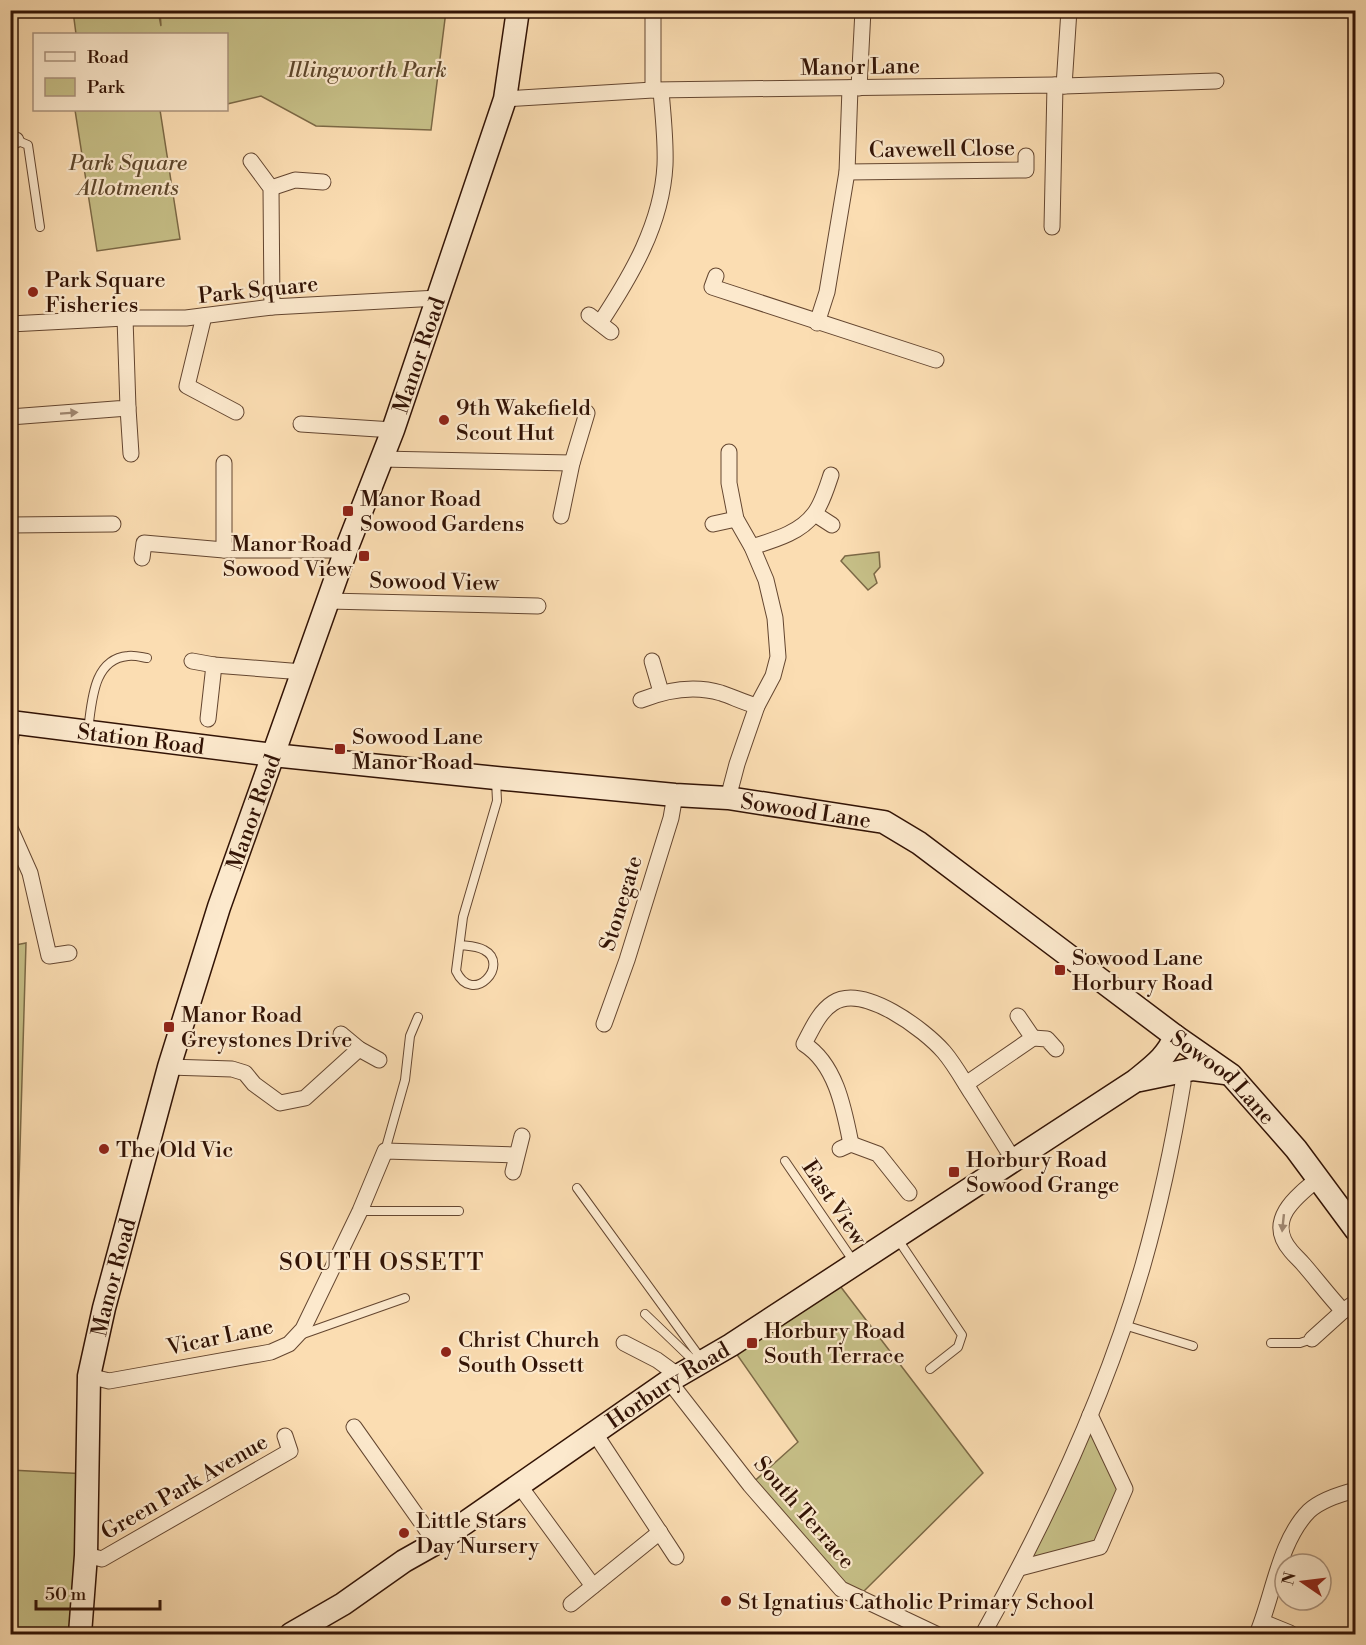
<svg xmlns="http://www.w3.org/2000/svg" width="1366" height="1645" font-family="'Libre Bodoni',serif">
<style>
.green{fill:#c6bf87;stroke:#7c6946;stroke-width:1.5}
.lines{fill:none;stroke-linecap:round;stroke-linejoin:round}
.lane-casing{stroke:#644630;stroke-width:10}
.street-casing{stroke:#644630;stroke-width:17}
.secondary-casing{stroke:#321305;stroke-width:25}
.lane{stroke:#fce9cd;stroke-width:8}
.street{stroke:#fce9cd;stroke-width:15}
.secondary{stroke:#fce9cd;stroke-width:22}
.oneway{fill:#a18973}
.poi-dot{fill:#8f2418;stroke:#fce9cd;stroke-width:2}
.labels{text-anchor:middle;stroke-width:4.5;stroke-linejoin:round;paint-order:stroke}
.street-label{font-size:22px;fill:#321305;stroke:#fce9cd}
.park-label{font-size:22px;font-style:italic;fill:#5e472c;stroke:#fce9cd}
.poi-label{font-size:22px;fill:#321305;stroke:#fce9cd;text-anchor:start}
.neighbourhood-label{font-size:24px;letter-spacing:1.5px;fill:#321305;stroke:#fce9cd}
</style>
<rect width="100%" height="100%" fill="#fbddb2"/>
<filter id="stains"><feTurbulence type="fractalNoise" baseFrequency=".00333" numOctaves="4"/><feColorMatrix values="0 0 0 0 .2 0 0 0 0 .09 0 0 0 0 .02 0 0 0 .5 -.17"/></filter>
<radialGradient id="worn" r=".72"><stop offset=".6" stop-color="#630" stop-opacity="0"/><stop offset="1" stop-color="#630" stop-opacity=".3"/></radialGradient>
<g class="green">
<polygon points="73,11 158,11 161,26 160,11 446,11 431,130 316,126 261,96 227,104 226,34 76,34"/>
<polygon points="75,110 160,110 180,239 97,251"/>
<polygon points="879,552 880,567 874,574 877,583 868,590 841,561 845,556"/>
<polygon points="26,943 11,1456 10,946"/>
<polygon points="834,1278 983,1473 857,1598 750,1485 798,1442 731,1346"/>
<polygon points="1090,1415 1125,1489 1100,1547 1020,1568"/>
<polygon points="10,1470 88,1474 80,1634 11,1634"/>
</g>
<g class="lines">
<defs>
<g id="lane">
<polyline points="16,140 28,145 40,227"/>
<path d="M88,730C92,704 92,659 128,656C134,655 141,657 147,658"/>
<path d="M460,945C468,946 477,946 484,950C511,964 473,1007 456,971L463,917L497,801L496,780"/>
<polyline points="385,1151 405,1080 410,1036 418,1017"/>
<polyline points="785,1161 854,1262"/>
<polyline points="577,1188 702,1360"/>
<polyline points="360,1211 459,1211"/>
<polyline points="897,1238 962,1335 958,1347 930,1369"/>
<polyline points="645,1314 696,1363"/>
<polyline points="1124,1325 1193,1346"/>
<polyline points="303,1334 405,1298"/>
<polyline points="1271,1343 1300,1343 1312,1339"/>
</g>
<g id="street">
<polyline points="1064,86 1069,10"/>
<polyline points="859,88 863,10"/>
<polyline points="653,90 653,10"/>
<polyline points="505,99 653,90 1055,85 1064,86 1216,81"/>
<polyline points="10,141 16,140"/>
<polyline points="251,161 271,188 272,307"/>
<polyline points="847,172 1026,170 1026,156"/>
<polyline points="271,188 295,180 323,182"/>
<polyline points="1052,227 1055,85"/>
<polyline points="716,276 712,287 936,360"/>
<polyline points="589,315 611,332"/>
<polyline points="204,316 187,386 236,412"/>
<path d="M600,323C631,276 662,224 665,165C666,141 663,115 661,91"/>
<polyline points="817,323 827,292 847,172 850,88"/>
<polyline points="10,324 125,318 186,318 272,307 438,298"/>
<polyline points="128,408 131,454"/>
<polyline points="10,417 128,408 125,318"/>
<polyline points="301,424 393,430"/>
<polyline points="381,459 572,463"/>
<polyline points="224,463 224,550"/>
<polyline points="815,514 832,525"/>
<polyline points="561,516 572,463 587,413"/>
<polyline points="713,524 736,519"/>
<polyline points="10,525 113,524"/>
<path d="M752,547C774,540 800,533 814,514C822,504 827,487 831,475"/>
<polyline points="142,558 144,543 224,550 346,550"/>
<polyline points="328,601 538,606"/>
<polyline points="192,661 214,665 303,672"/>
<polyline points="652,661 661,692"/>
<path d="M641,700C666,690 695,685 721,693C733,697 745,703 757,706"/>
<polyline points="208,719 214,665"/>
<polyline points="10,743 13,722"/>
<polyline points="728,798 737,764 757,706 773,676 778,657 775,618 766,580 752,547 736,519 729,483 729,452"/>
<polyline points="10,828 30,873 49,956 69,953"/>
<polyline points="604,1024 627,960 671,818 675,795"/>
<polyline points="341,1034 359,1049 379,1060"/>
<polyline points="1033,1038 1047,1039 1056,1049"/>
<polyline points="169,1067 232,1069 245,1073 254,1084 280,1103 305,1098 359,1049"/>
<polyline points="966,1084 1033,1038 1018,1016"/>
<path d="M851,1144C844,1109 836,1064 804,1044C812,1029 819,1012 833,1003C863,983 925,1030 944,1052C955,1065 963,1080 972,1094C986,1116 1000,1138 1014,1161"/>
<polyline points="840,1149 851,1144 878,1154 909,1193"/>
<polyline points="513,1172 522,1136"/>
<path d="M1318,1179C1295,1197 1265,1221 1291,1251C1295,1256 1300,1260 1304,1265C1317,1280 1329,1296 1343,1311L1356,1302"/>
<polyline points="1312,1339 1343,1311"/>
<polyline points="624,1343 657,1360 679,1376"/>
<polyline points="89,1376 109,1381 271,1352 289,1344 303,1329 360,1211 385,1151 516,1155"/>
<polyline points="669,1381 750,1485 841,1589 936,1634"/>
<polyline points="354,1427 436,1543"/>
<polyline points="594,1432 676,1557"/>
<polyline points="519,1485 593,1586"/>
<polyline points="86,1555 102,1559 290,1451 285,1436"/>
<polyline points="1020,1568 1100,1547 1125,1489 1090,1415"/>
<polyline points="571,1604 660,1532"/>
<polyline points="1263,1622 1290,1633"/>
<path d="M983,1634C1048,1518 1106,1394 1143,1265C1160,1205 1173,1144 1183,1083L1182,1070"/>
<path d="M1257,1634C1273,1597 1279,1541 1309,1511C1321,1500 1340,1494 1356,1490"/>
</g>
<g id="secondary">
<path id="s1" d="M10,722L273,755L496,778L675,795L728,798L884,822L919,843L1175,1036L1231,1075L1296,1149L1356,1230"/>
<polyline points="1140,1080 1193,1069 1225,1073"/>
<path id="s2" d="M80,1634L86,1555L89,1376L104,1308L169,1067L219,907L346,550L393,430L505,99L518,10"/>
<path id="s3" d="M291,1634L343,1604L404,1561L436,1543L669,1381L731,1345L1135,1081C1152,1067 1168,1056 1175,1036"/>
</g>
</defs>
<use href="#lane" class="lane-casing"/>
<use href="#street" class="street-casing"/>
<use href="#secondary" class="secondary-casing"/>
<use href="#lane" class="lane"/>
<use href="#street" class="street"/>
<use href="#secondary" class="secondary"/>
</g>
<defs><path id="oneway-solid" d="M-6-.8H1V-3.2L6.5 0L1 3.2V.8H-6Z" transform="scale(1.5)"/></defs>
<g class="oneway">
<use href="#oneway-solid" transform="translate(69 413) rotate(-4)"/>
<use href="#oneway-solid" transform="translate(1283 1223) rotate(96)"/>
</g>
<g class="poi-dot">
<circle cx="33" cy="292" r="6"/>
<circle cx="444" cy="420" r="6"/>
<rect x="342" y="505" width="12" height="12" rx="3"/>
<rect x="358" y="550" width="12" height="12" rx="3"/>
<rect x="334" y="743" width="12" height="12" rx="3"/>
<rect x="1054" y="964" width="12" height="12" rx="3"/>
<rect x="163" y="1021" width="12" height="12" rx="3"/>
<circle cx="104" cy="1149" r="6"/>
<rect x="948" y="1166" width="12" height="12" rx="3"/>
<rect x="746" y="1337" width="12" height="12" rx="3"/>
<circle cx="446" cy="1352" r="6"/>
<circle cx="404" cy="1533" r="6"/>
<circle cx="726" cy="1601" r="6"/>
</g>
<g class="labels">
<g class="street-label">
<text transform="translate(860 66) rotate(-1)" y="8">Manor Lane</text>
<text transform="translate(942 148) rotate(-1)" y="8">Cavewell Close</text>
<text transform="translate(258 289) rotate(-6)" y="8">Park Square</text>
<text dy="8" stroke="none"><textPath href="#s2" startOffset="1332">Manor Road</textPath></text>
<text transform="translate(434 581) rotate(1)" y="8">Sowood View</text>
<text dy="8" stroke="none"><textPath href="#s1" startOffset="132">Station Road</textPath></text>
<text dy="8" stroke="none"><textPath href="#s1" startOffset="801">Sowood Lane</textPath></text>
<text dy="8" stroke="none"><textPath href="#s2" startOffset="846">Manor Road</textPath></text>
<text transform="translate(620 903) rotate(-73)" y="8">Stonegate</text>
<text dy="8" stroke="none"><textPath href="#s1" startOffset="1305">Sowood Lane</textPath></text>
<text transform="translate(835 1202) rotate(56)" y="8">East View</text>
<text dy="8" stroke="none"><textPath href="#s2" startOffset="360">Manor Road</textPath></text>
<text transform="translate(220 1336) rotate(-12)" y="8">Vicar Lane</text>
<text dy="8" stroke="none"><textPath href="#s3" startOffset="452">Horbury Road</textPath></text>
<text transform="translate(184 1486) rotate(-30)" y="8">Green Park Avenue</text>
<text transform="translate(805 1512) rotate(49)" y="8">South Terrace</text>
</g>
<g class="park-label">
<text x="367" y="77">Illingworth Park</text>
<text x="128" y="170">Park Square<tspan x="128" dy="25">Allotments</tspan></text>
</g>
<g class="poi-label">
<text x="45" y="287">Park Square<tspan x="45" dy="25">Fisheries</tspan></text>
<text x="456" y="415">9th Wakefield<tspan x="456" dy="25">Scout Hut</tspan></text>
<text x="360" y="506">Manor Road<tspan x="360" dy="25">Sowood Gardens</tspan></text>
<text x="352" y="551" text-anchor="end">Manor Road<tspan x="352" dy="25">Sowood View</tspan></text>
<text x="352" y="744">Sowood Lane<tspan x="352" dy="25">Manor Road</tspan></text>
<text x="1072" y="965">Sowood Lane<tspan x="1072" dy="25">Horbury Road</tspan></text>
<text x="181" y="1022">Manor Road<tspan x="181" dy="25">Greystones Drive</tspan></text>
<text x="116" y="1157">The Old Vic</text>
<text x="966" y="1167">Horbury Road<tspan x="966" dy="25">Sowood Grange</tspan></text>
<text x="764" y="1338">Horbury Road<tspan x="764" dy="25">South Terrace</tspan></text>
<text x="458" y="1347">Christ Church<tspan x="458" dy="25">South Ossett</tspan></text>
<text x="416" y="1528">Little Stars<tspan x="416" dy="25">Day Nursery</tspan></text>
<text x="738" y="1609">St Ignatius Catholic Primary School</text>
</g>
<g class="neighbourhood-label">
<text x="382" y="1270">SOUTH OSSETT</text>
</g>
</g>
<rect width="1366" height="1645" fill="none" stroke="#fbddb2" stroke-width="36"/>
<rect x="12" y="12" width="1342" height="1621" fill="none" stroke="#321305" stroke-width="3"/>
<rect x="18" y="18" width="1330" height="1609" fill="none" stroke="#321305" stroke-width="1.5"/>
<rect x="33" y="33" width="195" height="78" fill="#fce9cd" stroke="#ab937d" stroke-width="1.5"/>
<rect x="45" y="52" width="30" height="9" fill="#fce9cd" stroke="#ab937d" stroke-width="1.5"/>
<text x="87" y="63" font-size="18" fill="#321305">Road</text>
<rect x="45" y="78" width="30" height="18" fill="#c6bf87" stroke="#ab937d" stroke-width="1.5"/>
<text x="87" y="93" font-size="18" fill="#321305">Park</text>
<g transform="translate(1303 1582) rotate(284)"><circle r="28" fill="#fce9cd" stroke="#ab937d" stroke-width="1.5"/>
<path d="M0-4.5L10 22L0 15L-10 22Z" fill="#8f2418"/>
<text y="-9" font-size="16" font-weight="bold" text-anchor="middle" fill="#321305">N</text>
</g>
<path d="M36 1600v9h124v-9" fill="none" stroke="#321305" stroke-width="3"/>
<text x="45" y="1600" font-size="18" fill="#321305" stroke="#fce9cd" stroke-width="4.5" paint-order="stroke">50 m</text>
<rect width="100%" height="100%" filter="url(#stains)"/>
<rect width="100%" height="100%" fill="url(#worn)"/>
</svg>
